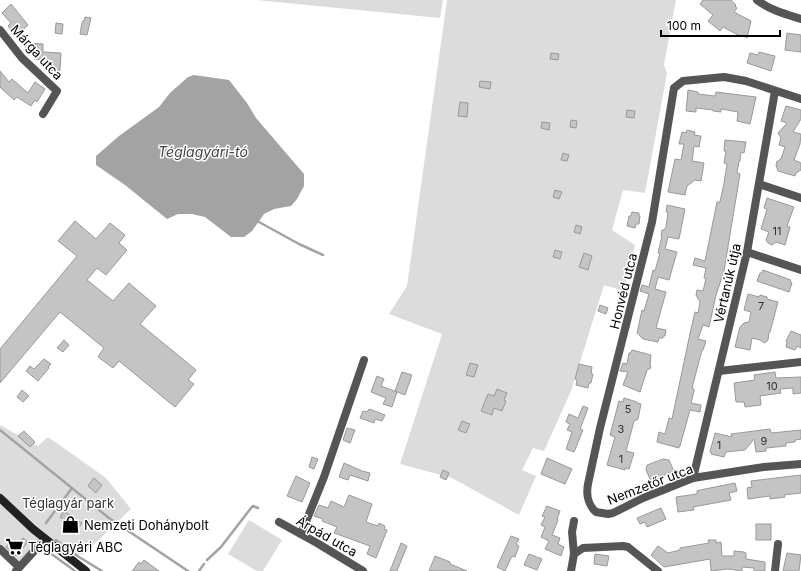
<svg xmlns="http://www.w3.org/2000/svg" width="801" height="571" font-family="Inter,sans-serif">
<style>
.green{fill:#dcdcdc}
.water{fill:#a3a3a3}
.lines{fill:none;stroke-linecap:round;stroke-linejoin:round}
.stream{stroke:#a3a3a3;stroke-width:2.5}
.building{fill:#c4c4c4;stroke:#999}
.street{stroke:#555;stroke-width:8}
.secondary{stroke:#222;stroke-width:8}
.labels{text-anchor:middle;stroke-width:3;stroke-linejoin:round;paint-order:stroke}
.number-label{font-size:11px;fill:#313131}
.street-label{font-size:13px;fill:#000;stroke:#fff}
.park-label{font-size:13px;fill:#333;stroke:#fff}
.poi-label{font-size:13px;fill:#000;stroke:#fff;text-anchor:start}
.water-label{font-size:14px;font-style:italic;fill:#444;stroke:#fff}
</style>
<rect width="100%" height="100%" fill="#fff"/>
<g class="green">
<polygon points="256,0 443,0 440,18"/>
<polygon points="447,0 676,0 664,65 667,73 645,193 623,190 612,230 635,245 624,291 604,285 571,391 544,451 533,448 522,470 536,476 519,515 452,478 400,464 442,334 389,314 407,286"/>
<polygon points="0,425 38,446 48,437 106,478 131,509 83,555 45,539 19,567 0,549"/>
<polygon points="249,520 282,540 263,571 257,571 228,554"/>
</g>
<polygon class="water" points="194,75 229,80 247,103 256,118 304,174 304,186 297,199 291,206 274,209 264,214 252,231 244,237 231,237 205,217 192,214 178,214 167,219 125,185 96,165 96,156 119,136 159,107 170,93 188,77"/>
<g class="lines">
<g class="stream">
<polyline points="259,222 299,244 323,255"/>
<polyline points="0,430 109,518 188,571"/>
<polyline points="46,523 72,488"/>
<polyline points="56,540 79,557 102,571"/>
<polyline points="46,550 75,571"/>
<polyline points="207,560 221,547 251,508 253,506 258,508"/>
<polyline points="199,571 204,564"/>
</g>
</g>
<g class="building">
<polygon points="703,0 731,0 736,5 735,6 737,8 734,12 751,21 747,38 743,35 742,37 723,27 720,31 708,21 713,15 700,4"/>
<polygon points="11,4 28,25 16,36 8,26 11,23 2,13"/>
<polygon points="85,17 91,18 87,35 80,34 82,23 83,21 84,21"/>
<polygon points="56,23 63,24 62,34 55,33"/>
<polygon points="787,33 801,35 801,52 785,50"/>
<polygon points="26,43 43,44 43,52 61,53 60,70 59,71 47,70 48,60 34,59 35,52 25,51"/>
<polygon points="759,52 775,56 771,71 747,63 750,53 758,55"/>
<polygon points="551,53 559,54 558,60 550,59"/>
<polygon points="0,71 9,82 12,79 28,93 35,82 45,89 37,102 35,100 31,106 17,97 14,100 0,87"/>
<polygon points="480,81 491,82 490,89 479,87"/>
<polygon points="688,90 698,92 698,94 715,96 716,92 756,97 750,124 737,121 738,112 721,109 721,112 713,111 713,110 696,108 696,112 686,111"/>
<polygon points="460,102 468,103 467,117 458,116"/>
<polygon points="786,106 801,110 801,119 793,132 801,134 800,144 794,160 801,163 801,170 796,173 795,176 778,171 776,165 777,161 779,161 780,159 781,159 785,147 779,145 781,138 778,133 787,123 781,121"/>
<polygon points="627,110 635,111 634,118 626,117"/>
<polygon points="571,120 577,121 576,128 570,127"/>
<polygon points="542,122 550,123 549,130 541,128"/>
<polygon points="687,130 695,132 694,135 701,136 699,147 694,146 692,161 704,163 701,181 695,180 687,186 685,195 668,192 675,159 681,160 684,144 679,144 682,132 686,133"/>
<polygon points="725,140 746,142 744,153 741,152 740,161 739,161 737,173 740,174 724,271 716,295 709,327 703,325 698,339 706,341 703,350 702,350 698,365 692,388 694,389 694,391 691,403 701,405 700,412 690,410 680,446 679,446 679,448 657,442 659,432 665,434 669,418 672,419 691,329 695,312 698,313 700,302 696,295 697,290 703,291 706,279 704,278 706,268 693,265 695,258 705,261 717,202 720,202 724,183 727,164 724,163 726,151 724,151"/>
<polygon points="563,153 569,155 567,161 561,160"/>
<polygon points="555,190 562,192 559,199 553,197"/>
<polygon points="767,198 794,207 787,226 790,227 785,245 776,242 772,245 768,243 766,240 769,232 761,229 767,209 764,208"/>
<polygon points="667,205 685,209 679,239 668,237 665,249 677,252 669,280 658,277 655,289 666,292 656,328 666,330 665,336 663,336 663,338 659,338 658,342 643,339 637,333 642,310 644,311 649,294 640,291 642,285 649,287 653,270 655,271 660,253 658,253 662,236 661,236 662,230 664,230 666,227 668,212 666,212"/>
<polygon points="632,212 639,213 639,216 640,216 639,224 636,224 635,228 627,226 629,216 631,216"/>
<polygon points="75,221 96,239 110,223 125,235 119,243 127,250 106,275 97,268 87,280 113,301 129,283 156,306 140,324 196,370 188,380 194,384 175,407 119,361 113,368 98,357 104,348 60,312 0,383 0,349 77,256 58,241"/>
<polygon points="576,225 582,227 580,234 574,232"/>
<polygon points="555,250 562,252 560,259 553,257"/>
<polygon points="584,253 592,256 588,270 579,267"/>
<polygon points="763,270 791,280 790,282 792,283 789,292 757,281 760,273 762,273"/>
<polygon points="748,294 759,297 760,295 767,297 767,299 778,302 770,332 769,332 768,340 765,343 763,342 760,340 752,338 750,350 735,347 740,327 744,323 749,322 751,312 744,310"/>
<polygon points="600,305 608,308 606,314 598,311"/>
<polygon points="791,331 801,335 801,348 797,346 795,350 786,347 787,342 786,341"/>
<polygon points="64,340 69,345 63,352 57,348"/>
<polygon points="632,350 651,355 650,365 651,368 647,370 640,392 623,385 628,372 620,371 623,363 627,364 629,353 631,353"/>
<polygon points="44,359 51,364 48,367 49,368 38,381 26,371 30,366 34,369"/>
<polygon points="470,363 478,365 474,377 466,375"/>
<polygon points="579,364 592,367 591,374 593,374 591,383 589,383 588,388 576,385 577,380 575,379"/>
<polygon points="402,372 412,375 405,395 395,391"/>
<polygon points="775,372 776,378 801,377 801,393 793,394 793,388 780,389 781,393 760,396 761,405 745,407 744,402 736,402 734,383 755,380 754,375"/>
<polygon points="377,376 384,379 381,386 397,392 392,407 383,404 386,398 371,392"/>
<polygon points="497,389 507,393 504,400 506,401 502,411 494,408 492,415 481,411 488,394 494,396"/>
<polygon points="22,390 29,396 23,402 17,397"/>
<polygon points="624,398 637,402 637,403 641,404 638,419 634,421 626,451 634,453 629,469 625,468 625,470 607,465 615,437 610,435 619,401 623,402"/>
<polygon points="583,406 588,408 580,429 583,430 574,452 566,449 572,432 567,430 570,424 566,422 569,414 578,418"/>
<polygon points="369,409 385,415 382,421 375,419 374,423 360,418 363,411 367,412"/>
<polygon points="462,421 470,424 466,433 458,430"/>
<polygon points="347,428 355,430 350,443 343,440"/>
<polygon points="770,429 771,433 801,430 801,439 795,440 795,442 786,443 786,446 766,448 766,451 756,452 754,439 745,450 726,452 724,457 711,454 712,453 710,452 715,433 732,437 731,434"/>
<polygon points="24,431 35,442 30,447 18,436"/>
<polygon points="312,457 318,459 314,469 309,467"/>
<polygon points="547,458 572,469 565,484 541,474"/>
<polygon points="663,459 669,460 674,471 651,481 646,470 647,465"/>
<polygon points="344,463 362,471 370,473 368,481 350,475 348,480 339,477"/>
<polygon points="443,470 449,473 446,480 440,477"/>
<polygon points="801,475 801,493 784,495 785,497 770,499 770,496 748,499 747,488 752,487 751,481"/>
<polygon points="296,476 310,483 302,502 287,496"/>
<polygon points="94,478 102,485 96,493 88,486"/>
<polygon points="735,483 737,491 729,493 731,500 693,507 694,510 678,512 676,497 697,494 697,491 700,490"/>
<polygon points="349,495 372,504 366,522 378,526 379,523 385,526 384,529 387,530 376,558 367,554 370,546 334,533 337,527 322,521 323,519 314,516 319,505 328,508 331,501 344,507"/>
<polygon points="547,506 560,511 557,519 558,520 552,535 560,538 558,544 564,547 561,556 545,549 549,541 541,537 545,527 541,525 545,517 542,516"/>
<polygon points="661,508 666,519 647,527 645,522 640,524 637,518"/>
<polygon points="64,511 82,523 77,531 67,525 68,523 60,517"/>
<rect x="756" y="524" width="15" height="16"/>
<polygon points="511,536 519,539 516,544 519,546 515,557 512,556 505,571 497,567"/>
<polygon points="23,538 28,542 16,556 6,547 12,540 17,545"/>
<polygon points="708,540 716,540 716,543 721,542 722,556 734,556 734,551 744,552 746,553 746,559 765,562 765,571 754,571 754,568 742,567 742,571 728,569 711,571 710,559 664,567 651,555 658,546 668,553 680,550 680,548 709,543"/>
<polygon points="401,543 407,546 397,571 390,571"/>
<polygon points="787,553 801,555 799,571 783,571"/>
<polygon points="529,554 542,559 537,570 524,565"/>
<polygon points="595,554 609,556 607,566 594,564"/>
<polygon points="435,556 450,562 450,564 467,571 429,571"/>
<polygon points="144,560 159,571 132,571 139,562 141,564"/>
</g>
<g class="lines">
<g class="street">
<path d="M757,0C770,10 785,14 801,19"/>
<polyline points="0,30 22,58 57,91 43,114"/>
<path d="M801,99L746,81L724,77L683,81L674,88L652,222L600,428L588,484C586,494 588,505 596,512L608,514L613,513L643,498L693,478L764,467L801,464"/>
<polyline points="759,184 801,198"/>
<polyline points="747,252 801,270"/>
<polyline points="719,371 801,362"/>
<polyline points="693,478 747,252 775,91"/>
<polyline points="279,522 317,543 363,571"/>
<polyline points="301,534 324,477 364,360"/>
<polyline points="0,549 19,567"/>
<polyline points="574,554 583,548 623,546 628,547 658,571"/>
<polyline points="16,571 45,539"/>
<polyline points="571,571 574,554 572,532 574,521"/>
<polyline points="775,571 778,544"/>
</g>
<polyline class="secondary" points="0,498 33,529 86,571"/>
</g>
<defs>
<symbol id="shop-bare" viewBox="-9 -9 18 18"><path d="M-5-2.5h2.3a2.7 3.5 0 0 1 5.4 0H5L5.5 6h-11ZM-1.5-2.5h3a1.5 2.3 0 0 0-3 0Z" fill="#000" stroke="#fff" stroke-width="2.5" paint-order="stroke"/></symbol>
<symbol id="supermarket-bare" viewBox="-9 -9 18 18"><path d="M-6-5.5h2.5l.6 2H6L4.5 2H-2.5L-4.4-4H-6ZM-1.5 3.2a1.3 1.3 0 1 0 .1 0ZM3 3.2a1.3 1.3 0 1 0 .1 0Z" fill="#000" stroke="#fff" stroke-width="2.5" paint-order="stroke"/></symbol>
</defs>
<g fill-rule="evenodd">
<use href="#shop-bare" x="58" y="512" width="25" height="25"/>
<use href="#supermarket-bare" x="2" y="534" width="25" height="25"/>
</g>
<g class="labels">
<g class="number-label">
<text x="777" y="235">11</text>
<text x="761" y="310">7</text>
<text x="772" y="390">10</text>
<text x="628" y="413">5</text>
<text x="621" y="433">3</text>
<text x="764" y="445">9</text>
<text x="719" y="449">1</text>
<text x="621" y="463">1</text>
</g>
<g class="street-label">
<text transform="translate(37 52) rotate(47)" y="5">Márga utca</text>
<text transform="translate(727 283) rotate(-77)" y="5">Vértanúk útja</text>
<text transform="translate(623 291) rotate(-76)" y="5">Honvéd utca</text>
<text transform="translate(650 484) rotate(-21)" y="5">Nemzetőr utca</text>
<text transform="translate(327 536) rotate(30)" y="5">Árpád utca</text>
</g>
<g class="park-label">
<text x="68" y="508">Téglagyár park</text>
</g>
<g class="poi-label">
<text x="84" y="530">Nemzeti Dohánybolt</text>
<text x="28" y="552">Téglagyári ABC</text>
</g>
<g class="water-label">
<text x="203" y="157">Téglagyári-tó</text>
</g>
</g>
<path d="M661 30v6h119v-6" fill="none" stroke="#000000" stroke-width="2"/>
<text x="667" y="30" font-size="12" fill="#000000" stroke="#ffffff" stroke-width="3" paint-order="stroke">100 m</text>
</svg>
